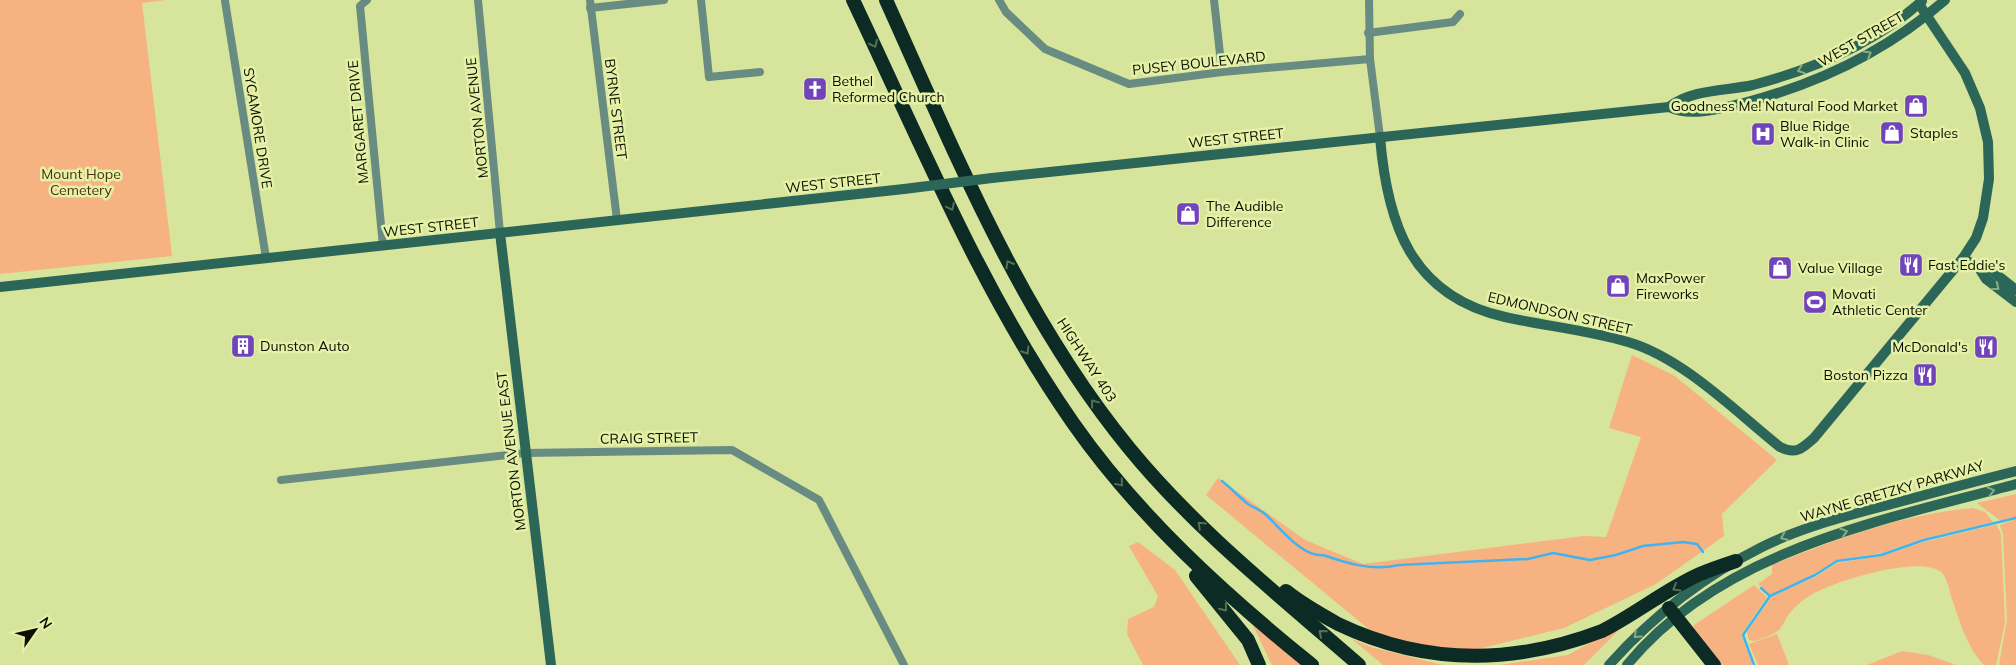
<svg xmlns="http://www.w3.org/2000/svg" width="2016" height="665" font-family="Mulish,sans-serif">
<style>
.green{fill:#f7b281}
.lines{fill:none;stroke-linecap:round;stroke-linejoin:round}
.stream{stroke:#42b3ef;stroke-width:2.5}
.street{stroke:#688c82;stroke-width:8}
.secondary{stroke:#2b6658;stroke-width:10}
.highway{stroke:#0d2b25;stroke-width:14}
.secondary-bridge{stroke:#2b6658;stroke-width:10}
.oneway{stroke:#587052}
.oneway2{stroke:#88ac80}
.labels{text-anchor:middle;stroke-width:5;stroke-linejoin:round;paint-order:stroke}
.street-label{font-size:14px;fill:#0b0e00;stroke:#e4f1a7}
.poi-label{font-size:14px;fill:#0b0e00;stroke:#e4f1a7;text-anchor:start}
.park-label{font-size:14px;fill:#502e12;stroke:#e4f1a7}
</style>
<rect width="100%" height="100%" fill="#d7e49b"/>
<g class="green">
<polygon points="0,0 166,0 142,3 172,256 0,274"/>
<polygon points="1632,355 1675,376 1777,460 1722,514 1724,536 1656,584 1564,628 1470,651 1382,640 1206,495 1218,478 1305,540 1363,564 1584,536 1606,537 1641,437 1609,428"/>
<polygon points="2016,494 2016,517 2001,521 1977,503"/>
<path d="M1973,508L1985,512L1993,522L1923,539L1882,553L1837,560L1814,574L1771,595L1758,584L1772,574V565C1836,539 1904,514 1973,508Z"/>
<polygon points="2016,519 2016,665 1999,665 2007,620 2003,534 2000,525"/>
<path d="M1994,525H1997L2001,534L2005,623L1996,665H1984C1967,648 1959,619 1951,596C1949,589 1947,577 1941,572C1918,554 1827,583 1806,598C1800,602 1793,609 1789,614C1785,619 1783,626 1779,630C1773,635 1761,639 1754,641L1749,640L1747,632L1771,597L1815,577L1837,563L1881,556L1924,542Z"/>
<polygon points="1138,542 1175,570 1240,665 1143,665 1127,634 1128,619 1154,607 1158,596 1129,546"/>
<polygon points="1754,585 1767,597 1741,635 1753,665 1717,665 1693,632 1694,625"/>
<polygon points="1248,615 1304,665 1272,665"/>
<polygon points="1625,624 1584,665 1499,665 1568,655"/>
<polygon points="1777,634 1789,665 1758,665 1749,644"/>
<polygon points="1352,639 1371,647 1443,665 1383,665"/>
<polygon points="1902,651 1928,655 1956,665 1867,665"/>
</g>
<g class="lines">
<g class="stream">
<path d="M1222,481C1231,488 1239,497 1248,504C1254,508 1260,510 1265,514C1279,526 1302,558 1323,555C1349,564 1372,571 1399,565L1528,559L1553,553L1590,560L1616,555L1643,546L1683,542L1697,544L1703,552"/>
<polyline points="1761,588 1770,596"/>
<polyline points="1754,665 1743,635 1770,596 1815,575 1837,561 1881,555 1924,540 2016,518"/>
</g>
<g class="street">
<polyline points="367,0 360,6 383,246"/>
<polyline points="478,0 500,233"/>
<polyline points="590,0 617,220"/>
<polyline points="701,0 709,77 760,72"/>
<polyline points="999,0 1006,12 1045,49 1129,84 1222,72 1370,59"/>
<polyline points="1214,0 1222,72"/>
<polyline points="1369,0 1370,59 1380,137"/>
<polyline points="225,1 266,258"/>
<polyline points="590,8 664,0"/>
<polyline points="1368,33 1453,22 1460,14"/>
<polyline points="281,480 525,453 732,450 819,500 904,665"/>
</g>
<g class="secondary">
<path d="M1669,107C1690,117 1718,109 1740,104C1815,85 1886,52 1945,0"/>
<path d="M1380,137C1387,222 1410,296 1505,317C1545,326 1588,330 1628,342C1683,358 1735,411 1780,447C1795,455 1802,449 1814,438L1963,258L1976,238L1983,218L1989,179L1988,142L1980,108L1965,73L1919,4"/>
<path d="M992,178L1669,107C1692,89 1726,91 1753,85C1814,69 1875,43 1922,1"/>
<polyline points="500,233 551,665"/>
<polyline points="1963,258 1979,268 1986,279 2016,302"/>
<polyline points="1979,268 1992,271 2016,290"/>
<polyline points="0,287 904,189"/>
<path d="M1609,665C1652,617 1704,576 1762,547C1800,528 1842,517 1884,506C1928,494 1972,482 2016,471"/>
<path d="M1627,665C1721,550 1880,521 2016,484"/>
</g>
<g class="highway">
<path d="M853,0C921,143 982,293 1073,423C1138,516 1224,594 1312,665"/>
<path d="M886,0C956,155 1021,316 1129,448C1196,530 1280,596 1359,665"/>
<polyline points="1196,576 1248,640 1259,665"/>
<path d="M1286,591C1302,604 1320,614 1338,624C1424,665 1513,665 1602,631C1636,614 1666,589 1700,574C1712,569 1724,565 1736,561"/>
<polyline points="1669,608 1714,665"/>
</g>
<polyline class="secondary-bridge" points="904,189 992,178"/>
</g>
<defs><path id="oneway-chevron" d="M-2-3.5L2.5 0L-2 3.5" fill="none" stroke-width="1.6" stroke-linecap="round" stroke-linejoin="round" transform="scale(1.25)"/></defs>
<g class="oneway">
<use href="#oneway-chevron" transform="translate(874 44) rotate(65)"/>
<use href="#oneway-chevron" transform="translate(951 207) rotate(64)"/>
<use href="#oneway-chevron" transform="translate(1009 264) rotate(-120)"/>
<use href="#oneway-chevron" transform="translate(1026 351) rotate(57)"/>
<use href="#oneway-chevron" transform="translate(1094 403) rotate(-127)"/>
<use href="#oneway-chevron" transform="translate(1120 483) rotate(50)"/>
<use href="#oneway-chevron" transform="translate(1201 525) rotate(-136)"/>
<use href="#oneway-chevron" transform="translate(1676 588) rotate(150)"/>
<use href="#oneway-chevron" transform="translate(1224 608) rotate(52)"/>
<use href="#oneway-chevron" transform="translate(1322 633) rotate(-139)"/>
</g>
<g class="oneway2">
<use href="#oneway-chevron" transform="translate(1868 54) rotate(-31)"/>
<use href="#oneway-chevron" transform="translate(1801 70) rotate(160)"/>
<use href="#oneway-chevron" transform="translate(1996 287) rotate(38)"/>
<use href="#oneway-chevron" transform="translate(1991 491) rotate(-15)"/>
<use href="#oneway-chevron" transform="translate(1844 532) rotate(-17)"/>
<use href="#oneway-chevron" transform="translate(1784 537) rotate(157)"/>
<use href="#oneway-chevron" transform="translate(1637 635) rotate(138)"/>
</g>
<defs>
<symbol id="church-square" viewBox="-11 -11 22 22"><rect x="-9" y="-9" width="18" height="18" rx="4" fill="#7144bc" stroke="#e4f1a7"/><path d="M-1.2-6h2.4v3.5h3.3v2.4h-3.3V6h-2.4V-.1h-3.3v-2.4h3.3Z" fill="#fff"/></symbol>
<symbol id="shop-square" viewBox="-11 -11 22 22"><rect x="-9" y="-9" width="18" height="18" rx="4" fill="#7144bc" stroke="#e4f1a7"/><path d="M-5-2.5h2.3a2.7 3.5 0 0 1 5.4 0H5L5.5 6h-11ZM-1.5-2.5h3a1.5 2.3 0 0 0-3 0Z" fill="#fff"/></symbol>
<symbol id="hospital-square" viewBox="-11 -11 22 22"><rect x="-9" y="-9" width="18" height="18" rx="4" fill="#7144bc" stroke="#e4f1a7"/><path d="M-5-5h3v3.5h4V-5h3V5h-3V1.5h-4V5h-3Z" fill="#fff"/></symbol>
<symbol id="restaurant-square" viewBox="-11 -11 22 22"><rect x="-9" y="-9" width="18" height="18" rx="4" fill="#7144bc" stroke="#e4f1a7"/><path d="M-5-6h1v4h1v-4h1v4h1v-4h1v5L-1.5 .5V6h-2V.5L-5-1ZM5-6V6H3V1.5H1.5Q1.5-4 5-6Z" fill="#fff"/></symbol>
<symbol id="stadium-square" viewBox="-11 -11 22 22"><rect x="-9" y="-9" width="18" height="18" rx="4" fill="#7144bc" stroke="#e4f1a7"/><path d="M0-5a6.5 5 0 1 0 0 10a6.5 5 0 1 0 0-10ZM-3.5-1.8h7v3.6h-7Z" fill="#fff"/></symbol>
<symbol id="building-square" viewBox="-11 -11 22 22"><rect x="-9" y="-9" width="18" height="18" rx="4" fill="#7144bc" stroke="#e4f1a7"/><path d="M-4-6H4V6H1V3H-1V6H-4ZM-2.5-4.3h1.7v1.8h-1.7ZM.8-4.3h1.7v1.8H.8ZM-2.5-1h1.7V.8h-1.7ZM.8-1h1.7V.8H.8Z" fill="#fff"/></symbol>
</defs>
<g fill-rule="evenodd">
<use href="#church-square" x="801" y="75" width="28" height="28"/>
<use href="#shop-square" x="1902" y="92" width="28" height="28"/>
<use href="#shop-square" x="1878" y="119" width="28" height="28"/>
<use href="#hospital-square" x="1749" y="120" width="28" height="28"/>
<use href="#shop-square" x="1174" y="200" width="28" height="28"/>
<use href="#restaurant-square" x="1897" y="251" width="28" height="28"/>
<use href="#shop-square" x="1766" y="254" width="28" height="28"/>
<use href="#shop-square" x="1604" y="272" width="28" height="28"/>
<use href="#stadium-square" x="1801" y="288" width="28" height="28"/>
<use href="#building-square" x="229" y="332" width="28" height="28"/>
<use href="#restaurant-square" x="1972" y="333" width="28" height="28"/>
<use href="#restaurant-square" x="1911" y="361" width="28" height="28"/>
</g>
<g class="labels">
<g class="street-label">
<text transform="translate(1861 39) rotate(-30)" y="5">WEST STREET</text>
<text transform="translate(1199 63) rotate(-6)" y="5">PUSEY BOULEVARD</text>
<text transform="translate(616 109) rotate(83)" y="5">BYRNE STREET</text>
<text transform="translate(477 118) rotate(-96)" y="5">MORTON AVENUE</text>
<text transform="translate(358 122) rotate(-95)" y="5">MARGARET DRIVE</text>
<text transform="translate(258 128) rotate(81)" y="5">SYCAMORE DRIVE</text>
<text transform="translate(1236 138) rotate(-6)" y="5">WEST STREET</text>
<text transform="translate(833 183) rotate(-6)" y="5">WEST STREET</text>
<text transform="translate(431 227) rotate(-6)" y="5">WEST STREET</text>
<text transform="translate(1560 313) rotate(13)" y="5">EDMONDSON STREET</text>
<text transform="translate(1087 360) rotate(57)" y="5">HIGHWAY 403</text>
<text transform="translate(649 438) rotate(-1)" y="5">CRAIG STREET</text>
<text transform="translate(511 451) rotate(-97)" y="5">MORTON AVENUE EAST</text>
<text transform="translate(1892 491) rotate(-16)" y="5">WAYNE GRETZKY PARKWAY</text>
</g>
<g class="poi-label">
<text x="832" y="86">Bethel<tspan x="832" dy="16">Reformed Church</tspan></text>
<text x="1898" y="111" text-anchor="end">Goodness Me! Natural Food Market</text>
<text x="1780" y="131">Blue Ridge<tspan x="1780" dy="16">Walk-in Clinic</tspan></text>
<text x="1910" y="138">Staples</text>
<text x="1206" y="211">The Audible<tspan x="1206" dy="16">Difference</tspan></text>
<text x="1928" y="270">Fast Eddie's</text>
<text x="1798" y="273">Value Village</text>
<text x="1636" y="283">MaxPower<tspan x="1636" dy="16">Fireworks</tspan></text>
<text x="1832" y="299">Movati<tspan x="1832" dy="16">Athletic Center</tspan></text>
<text x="260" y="351">Dunston Auto</text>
<text x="1968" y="352" text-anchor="end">McDonald's</text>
<text x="1908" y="380" text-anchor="end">Boston Pizza</text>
</g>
<g class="park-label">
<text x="81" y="179">Mount Hope<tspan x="81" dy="16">Cemetery</tspan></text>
</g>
</g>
<g transform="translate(35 630) rotate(56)" stroke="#e4f1a7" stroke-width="4" paint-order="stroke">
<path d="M0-4L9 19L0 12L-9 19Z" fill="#0b0e00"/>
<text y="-8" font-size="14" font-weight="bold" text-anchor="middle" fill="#0b0e00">N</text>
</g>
</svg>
